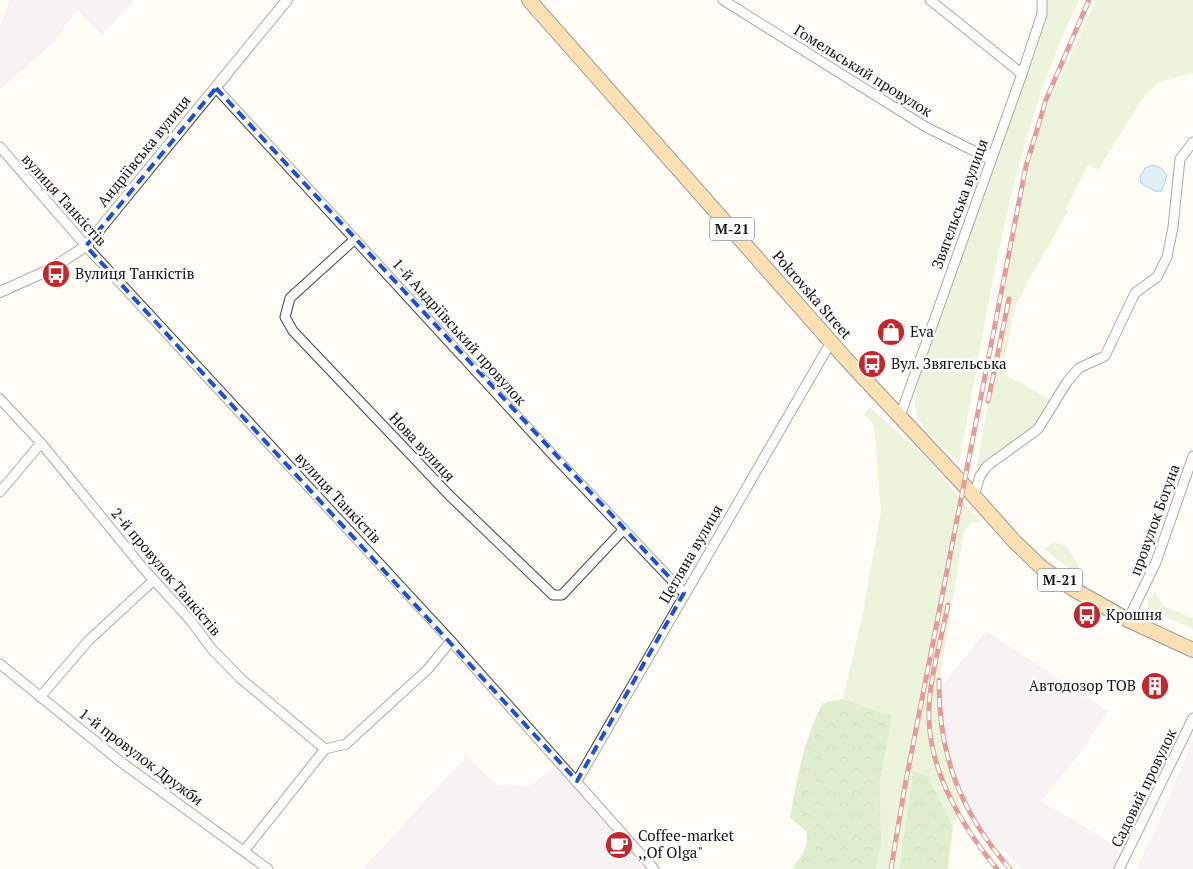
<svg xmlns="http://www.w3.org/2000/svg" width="1193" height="869" font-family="'PT Serif',serif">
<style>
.industrial{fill:#eee6ef}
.grass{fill:#d5ebbd}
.forest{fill:url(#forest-crowns)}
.water{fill:#b9e0f7;stroke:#3f96cf}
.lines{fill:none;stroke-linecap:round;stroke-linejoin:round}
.minor-casing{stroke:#444;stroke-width:11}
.tertiary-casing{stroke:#444;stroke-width:12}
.trunk-casing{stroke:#222;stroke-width:16}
.minor{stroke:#fff;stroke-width:9}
.tertiary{stroke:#fff;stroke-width:10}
.trunk{stroke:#f7bc64;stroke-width:14}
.rail-casing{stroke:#c4262e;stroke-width:5}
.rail{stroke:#fff;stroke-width:3;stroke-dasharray:9;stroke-linecap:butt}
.marked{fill:none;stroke:#1d4ed8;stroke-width:4;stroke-dasharray:10 6;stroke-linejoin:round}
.labels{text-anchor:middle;stroke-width:5;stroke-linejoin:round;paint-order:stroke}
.shield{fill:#fff;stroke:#585858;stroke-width:1}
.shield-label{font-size:14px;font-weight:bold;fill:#111}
.street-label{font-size:15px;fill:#111;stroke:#fff}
.poi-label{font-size:15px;fill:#111;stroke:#fff;text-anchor:start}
</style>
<defs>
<pattern id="forest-crowns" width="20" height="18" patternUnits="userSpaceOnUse" patternTransform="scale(1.25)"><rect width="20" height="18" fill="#b9dc9c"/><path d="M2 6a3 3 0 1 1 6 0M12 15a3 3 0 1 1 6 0" fill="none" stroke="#9ebc85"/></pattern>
</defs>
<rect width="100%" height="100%" fill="#fffdf5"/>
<g class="industrial">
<polygon points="10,0 135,0 102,35 77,10 55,41 0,90 0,27"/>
<polygon points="986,631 1108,711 1081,752 1041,801 1128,853 1119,869 1023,869 992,840 963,798 950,757 942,709 941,687"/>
<polygon points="1193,741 1193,869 1137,869 1168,800"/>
<polygon points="466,756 497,785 528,786 561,764 654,869 363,869"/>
</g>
<g class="grass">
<path d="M1046,0H1079C1009,144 989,308 959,463C945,448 917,428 915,406C913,395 918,382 921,372L1010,116L1038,46Z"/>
<polygon points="1096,0 1193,0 1193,73 1159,82 1142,99 1098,170 1088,165 1066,209 1068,211 1027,283 1014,310 1002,373 1052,401 1027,434 980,465 976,473 1002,323 1008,270 1029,168 1042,118"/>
<polygon points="870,407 925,457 981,523 972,522 964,531 941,669 942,712 950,757 963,798 953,826 928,776 913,771 899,869 876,869 881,844 880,782 892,716 843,699 863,612 881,511 874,426 864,414"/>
<polygon points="1054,542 1067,546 1083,574 1082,579 1044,549"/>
<polygon points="1154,591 1164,606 1193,618 1193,629 1147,609 1148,597 1152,598"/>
</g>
<g class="forest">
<path d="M843,699L892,716L880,782L881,844L876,869H792C801,856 810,847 806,831L790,818C797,779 804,738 823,703Z"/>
<polygon points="913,771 928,776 953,826 948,869 899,869"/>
</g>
<polygon class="water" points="1153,165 1161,168 1167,175 1162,191 1155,191 1141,183 1140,177 1145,168"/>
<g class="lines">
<defs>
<g id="minor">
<polyline points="723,0 926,127 990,159"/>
<polyline points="930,0 1022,74"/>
<polyline points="216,88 551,453 684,593"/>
<polyline points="0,147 86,246 451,641 654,869"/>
<polyline points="355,239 290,298 285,317 293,331 449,495 553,595 562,595 624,529"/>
<polyline points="0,399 41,443 143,568 191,621 211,648 240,678 325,749"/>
<polyline points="900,416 1022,74 1042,14 1042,0"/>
<polyline points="0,492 41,443"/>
<polyline points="974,496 980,476 987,466 1038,429 1067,382 1079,368 1105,356 1135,293 1157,277 1167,257 1173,227 1180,159 1193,142"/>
<polyline points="1128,620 1156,562 1193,456"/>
<polyline points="0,664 121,762 268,869"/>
<polyline points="40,697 89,640 154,580"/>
<polyline points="577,781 831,342"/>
<polyline points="244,851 325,749 346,744 428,669 451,641"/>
<polyline points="1119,869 1193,718"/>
</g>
<polyline id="tertiary" points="0,292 51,269 86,246 287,0"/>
<polyline id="trunk" points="529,0 846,359 974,496 1014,541 1041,567 1073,589 1128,620 1193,650"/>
</defs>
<use href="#minor" class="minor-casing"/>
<use href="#tertiary" class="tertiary-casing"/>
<use href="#trunk" class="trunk-casing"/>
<use href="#minor" class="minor"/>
<use href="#tertiary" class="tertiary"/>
<use href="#trunk" class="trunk"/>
<defs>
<g id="rail">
<polyline points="988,401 1009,299"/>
<path d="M948,605C941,641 928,681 929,718C930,773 963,828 997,869"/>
<path d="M939,680C938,755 961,813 1010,869"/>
<polyline points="891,869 904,791 1026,166 1046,100 1089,0"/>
</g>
</defs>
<use href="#rail" class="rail-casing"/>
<use href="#rail" class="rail"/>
</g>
<path d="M0 0H1193V869H0ZM216,88L684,593L577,781L86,246Z" fill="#fffdf5" fill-opacity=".55" fill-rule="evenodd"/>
<path class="marked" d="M216,88L684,593L577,781L86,246Z"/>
<defs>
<symbol id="bus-disc" viewBox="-11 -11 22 22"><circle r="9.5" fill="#c4262e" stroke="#fff"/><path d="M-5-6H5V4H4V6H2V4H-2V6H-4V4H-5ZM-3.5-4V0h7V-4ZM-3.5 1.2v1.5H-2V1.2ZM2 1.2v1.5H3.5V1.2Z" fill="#fff"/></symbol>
<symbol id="shop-disc" viewBox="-11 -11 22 22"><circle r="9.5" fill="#c4262e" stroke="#fff"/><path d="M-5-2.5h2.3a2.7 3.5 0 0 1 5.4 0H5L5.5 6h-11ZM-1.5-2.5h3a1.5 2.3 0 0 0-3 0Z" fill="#fff"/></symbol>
<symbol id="building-disc" viewBox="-11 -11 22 22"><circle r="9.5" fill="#c4262e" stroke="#fff"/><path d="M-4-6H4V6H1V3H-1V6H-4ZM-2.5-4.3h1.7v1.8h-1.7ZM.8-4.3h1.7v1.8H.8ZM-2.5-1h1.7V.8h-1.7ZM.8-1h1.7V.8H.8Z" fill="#fff"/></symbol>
<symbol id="cafe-disc" viewBox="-11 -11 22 22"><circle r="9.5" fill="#c4262e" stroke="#fff"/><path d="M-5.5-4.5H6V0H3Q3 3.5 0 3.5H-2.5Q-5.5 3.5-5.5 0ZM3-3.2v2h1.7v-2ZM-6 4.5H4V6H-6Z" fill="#fff"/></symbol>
</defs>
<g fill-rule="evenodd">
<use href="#bus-disc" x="40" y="258" width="32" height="32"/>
<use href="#shop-disc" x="875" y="316" width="32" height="32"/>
<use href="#bus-disc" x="856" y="348" width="32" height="32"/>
<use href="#bus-disc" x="1071" y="599" width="32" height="32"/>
<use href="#building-disc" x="1139" y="670" width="32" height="32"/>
<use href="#cafe-disc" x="603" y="829" width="32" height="32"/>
</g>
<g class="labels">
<g class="shield">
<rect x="709.5" y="217.5" width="45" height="23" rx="4"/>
<rect x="1037.5" y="568.5" width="45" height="23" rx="4"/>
</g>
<g class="shield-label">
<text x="732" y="234">М-21</text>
<text x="1060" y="585">М-21</text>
</g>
<g class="street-label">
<text transform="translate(863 71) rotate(32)" y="5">Гомельський провулок</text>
<text transform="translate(144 151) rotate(-51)" y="5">Андріївська вулиця</text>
<text transform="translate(64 200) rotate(48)" y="5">вулиця Танкістів</text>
<text transform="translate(960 204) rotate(-70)" y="5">Звягельська вулиця</text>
<text transform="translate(812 295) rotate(49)" y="5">Pokrovska Street</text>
<text transform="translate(459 332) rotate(48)" y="5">1-й Андріївський провулок</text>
<text transform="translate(422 447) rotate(47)" y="5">Нова вулиця</text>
<text transform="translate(338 498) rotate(47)" y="5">вулиця Танкістів</text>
<text transform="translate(1155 520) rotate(-70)" y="5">провулок Богуна</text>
<text transform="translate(691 554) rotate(-60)" y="5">Цегляна вулиця</text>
<text transform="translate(166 572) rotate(50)" y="5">2-й провулок Танкістів</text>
<text transform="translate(141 757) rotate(37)" y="5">1-й провулок Дружби</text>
<text transform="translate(1144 788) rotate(-64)" y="5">Садовий провулок</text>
</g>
<g class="poi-label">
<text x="75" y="279">Вулиця Танкістів</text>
<text x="910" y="337">Eva</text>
<text x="891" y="369">Вул. Звягельська</text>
<text x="1106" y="620">Крошня</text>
<text x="1136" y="691" text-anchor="end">Автодозор ТОВ</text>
<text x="638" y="841">Coffee-market<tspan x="638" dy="17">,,Of Olga"</tspan></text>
</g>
</g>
</svg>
